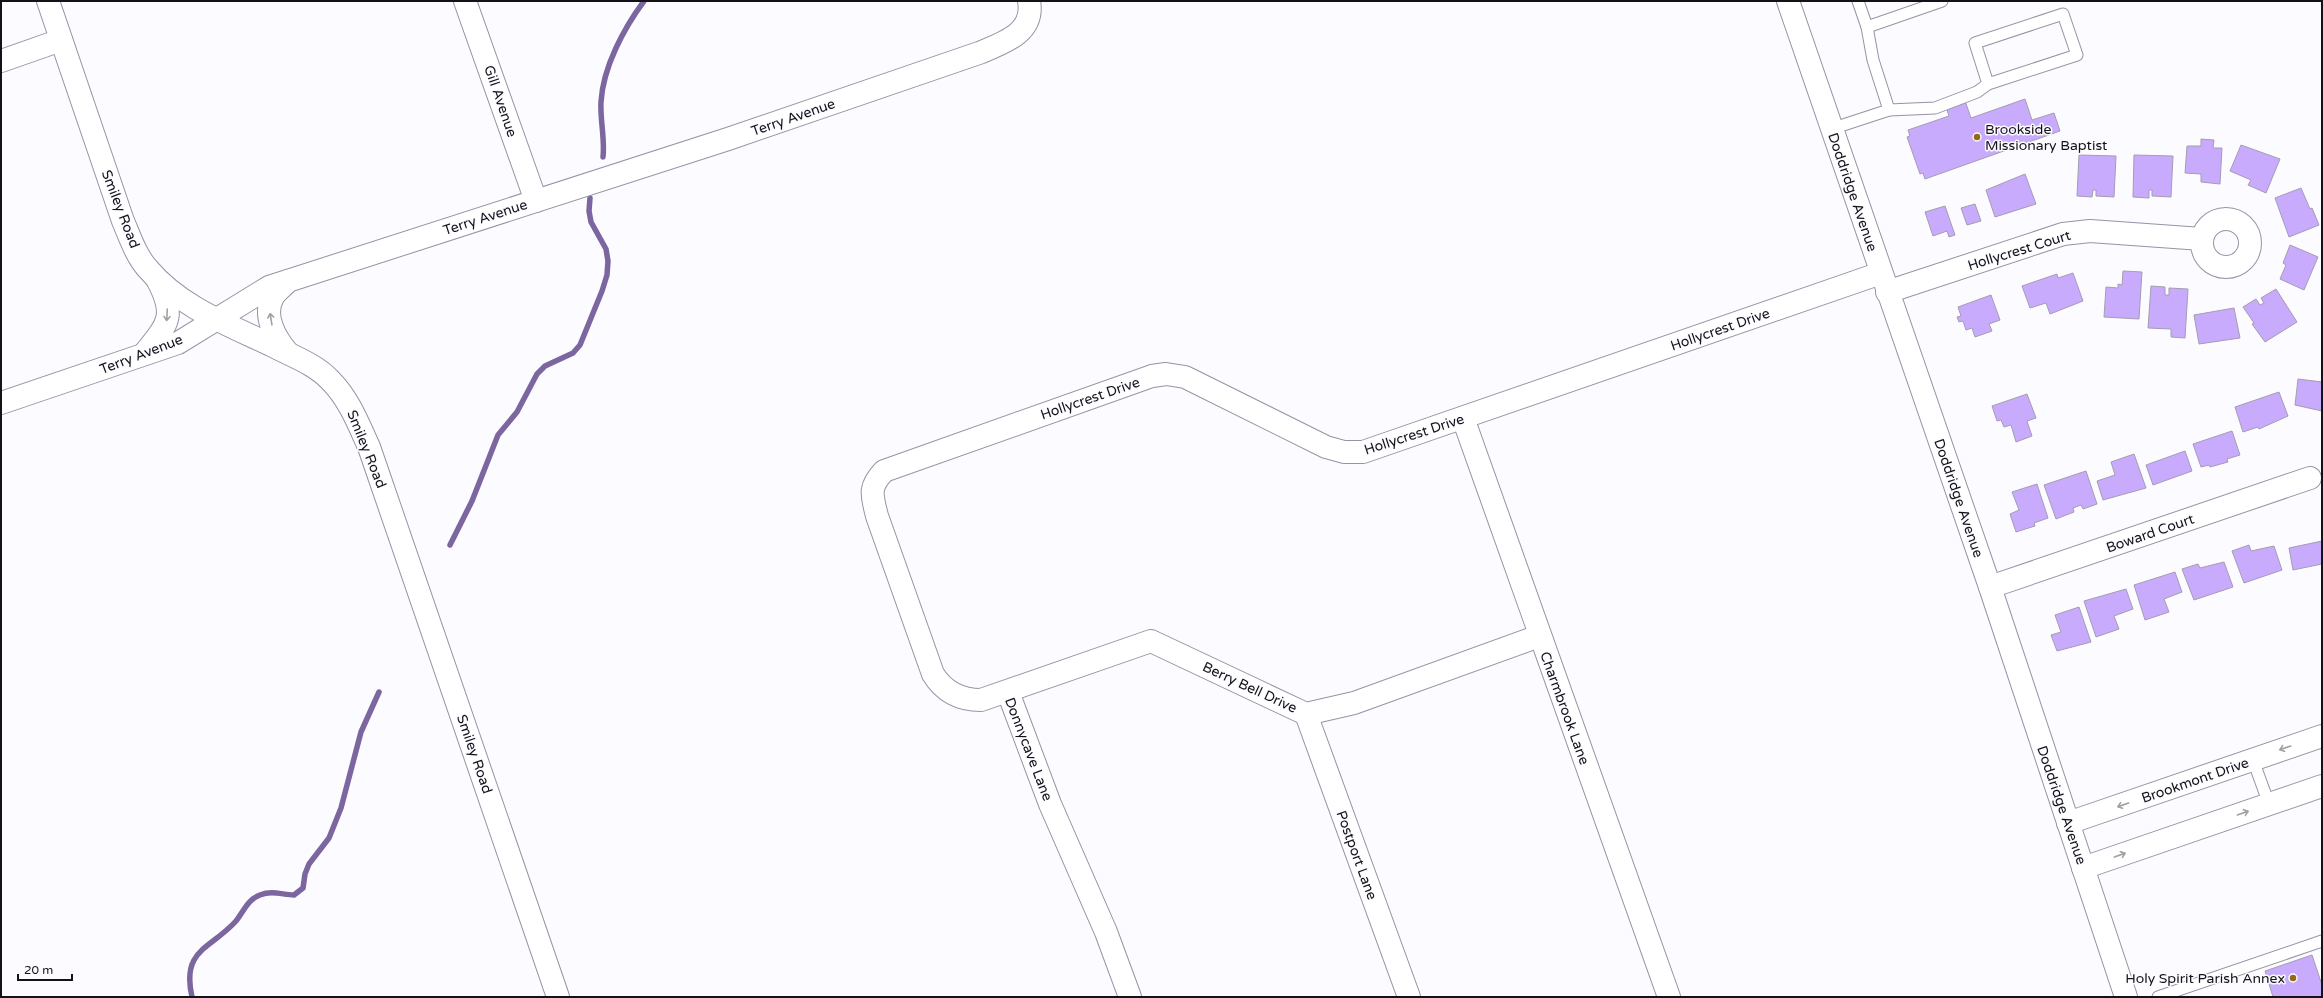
<svg xmlns="http://www.w3.org/2000/svg" width="2323" height="998" font-family="'Varela Round',sans-serif">
<style>
.lines{fill:none;stroke-linecap:round;stroke-linejoin:round}
.stream{stroke:#7c66a0;stroke-width:5.5}
.building{fill:#c8abfd;stroke:#a49db1}
.service-casing{stroke:#9892a5;stroke-width:13}
.minor-casing{stroke:#9892a5;stroke-width:24}
.service{stroke:#fff;stroke-width:11}
.minor{stroke:#fff;stroke-width:22}
.oneway{stroke:#a1a0a3}
.poi-dot{fill:#936b15;stroke:#fcfbff;stroke-width:1.5}
.labels{text-anchor:middle;stroke-width:3;stroke-linejoin:round;paint-order:stroke}
.street-label{font-size:14px;fill:#141118;stroke:#fcfbff}
.poi-label{font-size:14px;fill:#141118;stroke:#fcfbff;text-anchor:start}
</style>
<rect width="100%" height="100%" fill="#fcfbff"/>
<g class="lines">
<g class="stream">
<path d="M603,157C605,139 600,120 601,102C603,67 624,28 644,1"/>
<polyline points="450,545 472,501 498,435 517,412 537,374 545,366 573,353 580,345 602,291 607,275 608,261 606,249 591,222 589,211 590,198"/>
<path d="M192,997C181,949 211,949 236,921C244,911 247,900 260,895C272,890 283,895 294,895L303,888L305,874L309,864L329,838L341,808L361,732L379,692"/>
</g>
</g>
<g class="building">
<polygon points="1963,95 1971,118 2025,99 2032,120 2054,113 2060,131 1925,179 1923,173 1920,174 1907,137 1910,136 1908,130 1949,116 1944,101"/>
<polygon points="2201,139 2214,140 2213,148 2222,148 2220,184 2201,182 2201,174 2185,173 2187,146 2201,146"/>
<polygon points="2241,145 2280,159 2266,193 2248,185 2251,180 2230,171"/>
<polygon points="2079,155 2116,156 2114,197 2096,196 2096,190 2093,190 2092,197 2077,196"/>
<polygon points="2134,155 2173,156 2171,197 2152,196 2152,190 2149,190 2149,198 2133,197"/>
<polygon points="2025,174 2036,204 1995,217 1986,190"/>
<polygon points="2301,188 2310,209 2312,208 2319,225 2289,237 2275,198"/>
<polygon points="1975,204 1981,221 1967,225 1961,208"/>
<polygon points="1945,206 1955,235 1949,237 1947,231 1933,236 1925,212"/>
<polygon points="2290,245 2318,257 2304,290 2280,279 2286,265 2283,263"/>
<polygon points="2123,271 2142,272 2139,319 2104,317 2106,287 2118,288 2118,284 2122,285"/>
<polygon points="2073,273 2083,301 2050,314 2046,303 2030,308 2022,286 2057,274 2058,278"/>
<polygon points="2151,286 2165,287 2165,295 2169,295 2169,288 2188,289 2185,338 2171,337 2171,329 2148,328"/>
<polygon points="2276,289 2297,322 2265,342 2252,324 2254,323 2243,307 2256,299 2260,305 2264,303 2261,298"/>
<polygon points="1991,295 2000,320 1989,324 1992,331 1975,337 1972,328 1966,330 1963,321 1959,322 1957,317 1961,316 1958,307"/>
<polygon points="2234,308 2240,338 2199,344 2194,315"/>
<polygon points="2298,379 2322,382 2322,411 2295,405"/>
<polygon points="2279,392 2288,416 2259,429 2258,427 2243,432 2235,407"/>
<polygon points="2027,394 2036,418 2027,421 2032,436 2016,442 2011,425 2004,427 2001,420 1997,421 1992,406"/>
<polygon points="2232,431 2240,455 2227,459 2228,462 2210,467 2209,465 2201,467 2193,444"/>
<polygon points="2185,451 2192,471 2153,485 2146,465"/>
<polygon points="2134,454 2146,488 2103,500 2097,481 2115,475 2111,462"/>
<polygon points="2086,471 2097,504 2083,509 2081,505 2073,508 2074,512 2056,519 2044,485"/>
<polygon points="2037,484 2048,518 2034,523 2035,526 2016,532 2010,514 2019,510 2012,492"/>
<polygon points="2322,541 2322,564 2293,570 2289,548"/>
<polygon points="2249,545 2251,551 2274,546 2282,570 2244,583 2232,551"/>
<polygon points="2224,562 2233,587 2194,600 2182,569 2198,564 2200,568"/>
<polygon points="2175,572 2182,592 2164,599 2169,612 2145,620 2134,585"/>
<polygon points="2126,589 2133,609 2114,616 2119,629 2096,637 2084,601"/>
<polygon points="2079,607 2091,642 2057,651 2051,635 2061,632 2055,615"/>
<polygon points="2312,955 2322,985 2322,997 2273,997 2265,971"/>
</g>
<g class="lines">
<defs>
<g id="service">
<polyline points="1867,27 1942,1"/>
<polyline points="1889,110 1935,108 1977,92 1988,84 2077,55 2063,14 1975,43 1988,84"/>
<polyline points="1831,129 1889,110 1873,60 1867,27 1858,1"/>
<polyline points="2253,760 2269,804"/>
<polyline points="2158,997 2322,941"/>
</g>
<g id="minor">
<path d="M48,1L123,221C130,237 136,256 148,269C180,307 229,325 273,346C292,356 315,364 330,380C349,399 358,423 369,447L558,997"/>
<polyline points="465,1 536,201"/>
<polyline points="1788,1 1990,587 2126,997"/>
<polyline points="1,61 61,40"/>
<circle cx="2226" cy="243" r="24"/>
<polyline points="1887,292 2063,234 2090,231 2202,239"/>
<path d="M288,353C276,339 262,316 273,297C276,291 284,286 288,281"/>
<path d="M144,354C167,325 177,317 158,281"/>
<path d="M1,403L178,343L269,287L728,139L979,53C1003,43 1035,33 1029,1"/>
<polyline points="1463,418 1669,997"/>
<polyline points="1990,587 2310,478"/>
<path d="M1539,636L1354,703L1306,714L1151,641L981,700C960,700 944,692 933,674L877,516C872,495 868,488 884,471L1152,376L1166,374L1185,377L1326,447L1344,452H1363L1881,273"/>
<polyline points="1008,692 1050,804 1106,932 1130,997"/>
<polyline points="1306,714 1409,997"/>
<polyline points="2068,823 2322,736"/>
<polyline points="2083,868 2322,786"/>
</g>
</defs>
<use href="#service" class="service-casing"/>
<use href="#minor" class="minor-casing"/>
<use href="#service" class="service"/>
<use href="#minor" class="minor"/>
</g>
<defs><path id="oneway-shaft" d="M-6 0H5M1.5-3L5.5 0L1.5 3" fill="none" stroke-width="1.6" stroke-linecap="round" stroke-linejoin="round"/></defs>
<g class="oneway">
<use href="#oneway-shaft" transform="translate(167 315) rotate(93)"/>
<use href="#oneway-shaft" transform="translate(271 319) rotate(-99)"/>
<use href="#oneway-shaft" transform="translate(2285 748) rotate(161)"/>
<use href="#oneway-shaft" transform="translate(2123 805) rotate(161)"/>
<use href="#oneway-shaft" transform="translate(2243 813) rotate(-19)"/>
<use href="#oneway-shaft" transform="translate(2120 855) rotate(-19)"/>
</g>
<g class="poi-dot">
<circle cx="1977" cy="137" r="4"/>
<circle cx="2293" cy="978" r="4"/>
</g>
<g class="labels">
<g class="street-label">
<text transform="translate(501 101) rotate(71)" y="5">Gill Avenue</text>
<text transform="translate(793 117) rotate(-19)" y="5">Terry Avenue</text>
<text transform="translate(1853 192) rotate(71)" y="5">Doddridge Avenue</text>
<text transform="translate(121 209) rotate(69)" y="5">Smiley Road</text>
<text transform="translate(485 217) rotate(-18)" y="5">Terry Avenue</text>
<text transform="translate(2019 250) rotate(-17)" y="5">Hollycrest Court</text>
<text transform="translate(1720 329) rotate(-19)" y="5">Hollycrest Drive</text>
<text transform="translate(141 354) rotate(-21)" y="5">Terry Avenue</text>
<text transform="translate(1090 398) rotate(-19)" y="5">Hollycrest Drive</text>
<text transform="translate(1414 434) rotate(-18)" y="5">Hollycrest Drive</text>
<text transform="translate(367 449) rotate(68)" y="5">Smiley Road</text>
<text transform="translate(1959 498) rotate(71)" y="5">Doddridge Avenue</text>
<text transform="translate(2150 533) rotate(-19)" y="5">Boward Court</text>
<text transform="translate(1250 687) rotate(25)" y="5">Berry Bell Drive</text>
<text transform="translate(1565 708) rotate(70)" y="5">Charmbrook Lane</text>
<text transform="translate(1029 749) rotate(69)" y="5">Donnycave Lane</text>
<text transform="translate(475 754) rotate(71)" y="5">Smiley Road</text>
<text transform="translate(2195 780) rotate(-19)" y="5">Brookmont Drive</text>
<text transform="translate(2062 805) rotate(71)" y="5">Doddridge Avenue</text>
<text transform="translate(1357 855) rotate(70)" y="5">Postport Lane</text>
</g>
<g class="poi-label">
<text x="1985" y="134">Brookside<tspan x="1985" dy="16">Missionary Baptist</tspan></text>
<text x="2285" y="983" text-anchor="end">Holy Spirit Parish Annex</text>
</g>
</g>
<rect width="2323" height="998" fill="none" stroke="#141118" stroke-width="4"/>
<path d="M18 974v6h54v-6" fill="none" stroke="#141118" stroke-width="2"/>
<text x="24" y="974" font-size="12" fill="#141118" stroke="#fcfbff" stroke-width="3" paint-order="stroke">20 m</text>
</svg>
